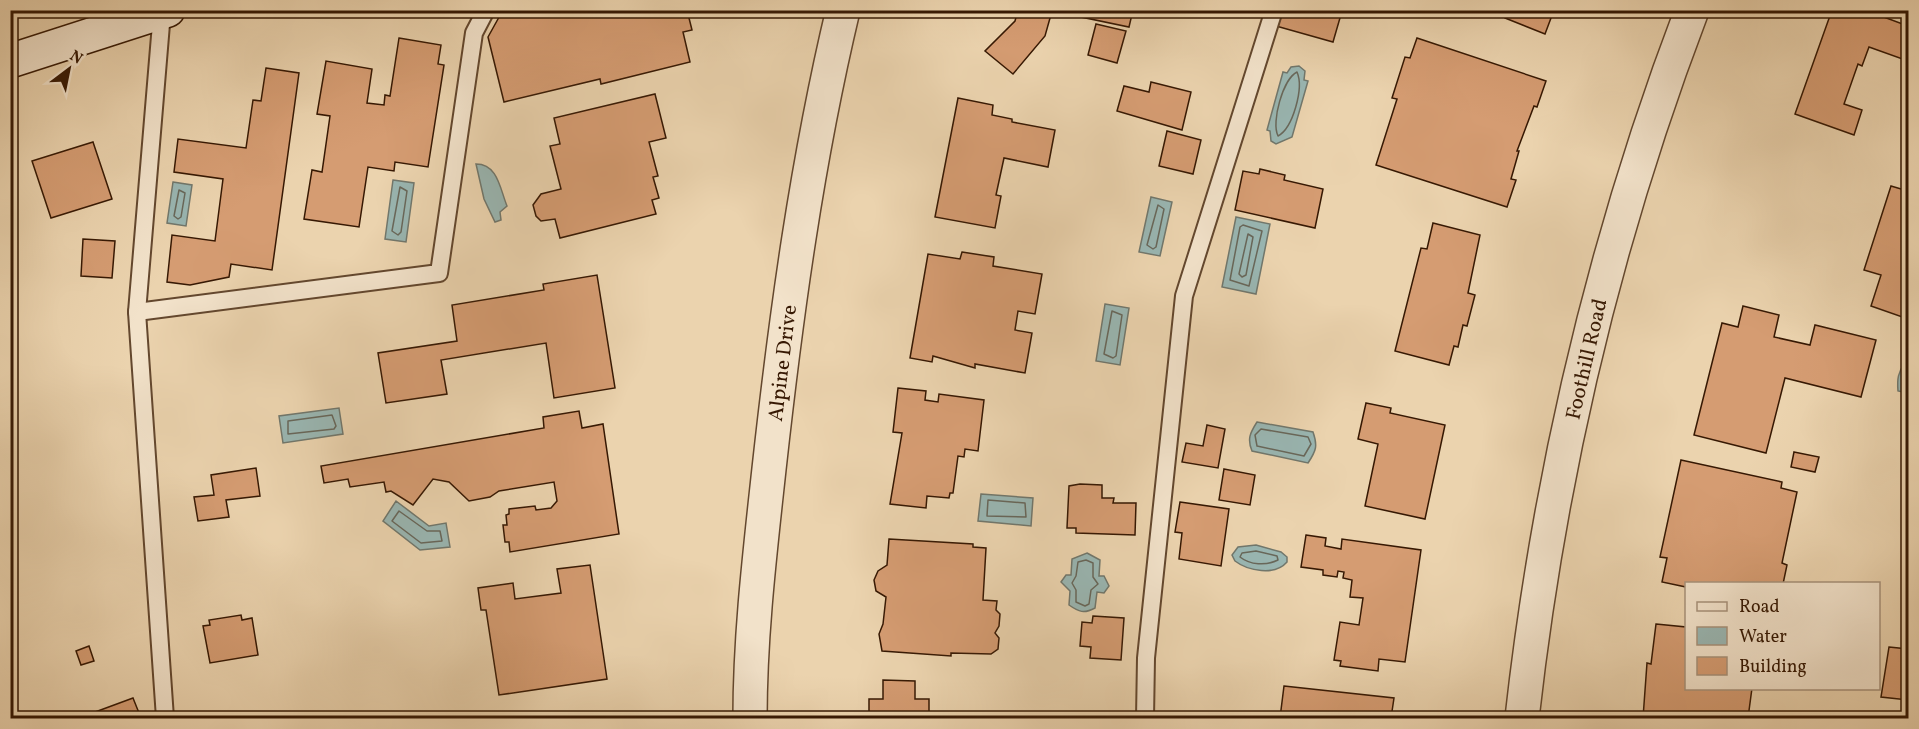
<svg xmlns="http://www.w3.org/2000/svg" width="1919" height="729" font-family="Vollkorn,serif">
<style>
.water{fill:#99b6b2;stroke:#71776c;stroke-width:1.5}
.lines{fill:none;stroke-linecap:round;stroke-linejoin:round}
.shore{stroke:#68675a;stroke-width:1.5}
.building{fill:#d59c72;stroke:#361803;stroke-width:1.5}
.lane-casing{stroke:#63472e;stroke-width:20}
.street-casing{stroke:#63472e;stroke-width:36}
.secondary-casing{stroke:#361803;stroke-width:36}
.lane{stroke:#f2e2ca;stroke-width:16}
.street{stroke:#f2e2ca;stroke-width:33}
.secondary{stroke:#f2e2ca;stroke-width:33}
.labels{text-anchor:middle;stroke-width:4.5;stroke-linejoin:round;paint-order:stroke}
.street-label{font-size:21px;fill:#361803;stroke:#f2e2ca}
</style>
<rect width="100%" height="100%" fill="#ebd3ae"/>
<filter id="stains"><feTurbulence type="fractalNoise" baseFrequency=".00333" numOctaves="4"/><feColorMatrix values="0 0 0 0 .2 0 0 0 0 .09 0 0 0 0 .02 0 0 0 .5 -.17"/></filter>
<radialGradient id="worn" r=".72"><stop offset=".6" stop-color="#630" stop-opacity="0"/><stop offset="1" stop-color="#630" stop-opacity=".3"/></radialGradient>
<g class="water">
<polygon points="1299,66 1305,71 1304,80 1308,81 1292,137 1276,144 1271,141 1270,131 1267,130 1283,72 1287,73 1291,67"/>
<path d="M476,164C498,164 500,189 507,206L500,212L501,220L495,222L484,199Z"/>
<polygon points="393,180 414,183 406,242 385,239"/>
<polygon points="173,182 192,185 186,226 167,223"/>
<polygon points="1151,197 1172,202 1160,256 1139,252"/>
<polygon points="1236,217 1270,224 1256,294 1222,287"/>
<polygon points="1105,304 1129,308 1120,365 1096,361"/>
<path d="M1905,363L1908,364V393L1898,391C1897,379 1898,372 1905,363Z"/>
<polygon points="339,408 343,434 283,443 279,416"/>
<path d="M1257,422L1313,432C1318,446 1316,451 1308,463L1252,451C1247,439 1250,433 1257,422Z"/>
<polygon points="981,494 1033,498 1031,526 978,521"/>
<polygon points="396,501 429,526 446,523 450,547 420,550 383,521"/>
<path d="M1256,545L1281,552L1287,557V562C1275,576 1248,571 1235,561L1232,555L1238,547Z"/>
<path d="M1087,553L1100,560L1099,576H1104L1109,586L1104,593L1097,592L1095,608C1084,614 1079,612 1069,605L1070,591L1061,582L1066,575H1071L1072,559Z"/>
</g>
<g class="lines">
<g class="shore">
<path d="M1297,72C1304,88 1293,128 1278,136C1271,122 1283,79 1297,72Z"/>
<polygon points="400,187 407,191 401,232 398,235 392,231"/>
<polygon points="179,190 185,193 181,217 178,219 174,216"/>
<polygon points="1158,205 1164,209 1156,247 1153,249 1147,245"/>
<polygon points="1243,225 1262,231 1249,286 1230,280 1240,227"/>
<polygon points="1248,234 1253,237 1246,275 1242,277 1239,274"/>
<polygon points="1112,311 1122,315 1116,356 1113,358 1104,354"/>
<polygon points="332,415 336,426 334,429 288,434 288,421"/>
<polygon points="1261,429 1308,437 1311,444 1304,456 1257,446 1255,435"/>
<polygon points="988,500 1025,503 1026,517 987,516"/>
<polygon points="399,511 427,531 440,531 442,541 421,543 392,521"/>
<path d="M1256,551L1277,556L1278,560C1266,566 1250,565 1240,557L1242,553Z"/>
<polygon points="1086,560 1093,563 1093,577 1098,584 1091,590 1089,604 1085,606 1076,602 1076,590 1072,583 1076,576 1078,562"/>
</g>
</g>
<g class="building">
<polygon points="503,10 687,10 692,30 683,32 690,62 601,84 600,79 504,102 488,37"/>
<polygon points="1018,10 1133,10 1129,27 1052,11 1045,36 1013,74 985,51 1015,21"/>
<polygon points="1281,10 1342,11 1333,42 1276,26"/>
<polygon points="1507,10 1554,10 1545,34 1505,18"/>
<polygon points="1832,10 1865,10 1908,26 1908,61 1869,47 1862,66 1858,64 1844,104 1862,110 1854,135 1795,114"/>
<polygon points="1096,24 1126,31 1117,63 1088,55"/>
<polygon points="399,38 441,45 438,64 444,65 428,167 395,162 394,171 368,167 359,227 304,219 312,170 322,172 330,116 317,114 326,61 372,69 367,103 384,105 385,95 390,96"/>
<polygon points="1417,38 1546,81 1537,107 1534,106 1517,151 1519,151 1511,179 1516,180 1507,207 1376,165 1397,99 1392,98 1405,57 1410,58"/>
<polygon points="266,68 299,73 272,270 231,264 229,277 190,285 167,282 172,235 215,241 223,179 174,172 178,139 246,148 253,100 261,101"/>
<polygon points="1151,82 1191,92 1182,130 1117,111 1124,86 1149,92"/>
<polygon points="655,94 666,138 649,142 658,176 653,177 659,198 652,200 656,214 560,238 555,219 541,221 536,216 533,205 541,194 561,189 550,146 560,144 554,118"/>
<polygon points="958,98 993,105 992,115 1012,119 1012,122 1055,130 1048,167 1004,158 996,195 1001,196 995,228 935,217"/>
<polygon points="1167,131 1201,140 1193,174 1159,166"/>
<polygon points="93,142 112,199 51,218 32,161"/>
<polygon points="1260,169 1285,175 1284,180 1323,189 1315,228 1235,210 1243,171 1259,174"/>
<polygon points="1891,186 1908,191 1908,319 1871,306 1881,275 1864,270"/>
<polygon points="1433,223 1480,235 1468,293 1475,295 1467,326 1463,325 1458,347 1454,346 1449,365 1395,351 1421,248 1427,249"/>
<polygon points="83,239 115,241 112,278 81,276"/>
<polygon points="962,252 994,257 993,266 1042,274 1035,314 1018,311 1015,330 1032,333 1025,373 975,364 975,368 933,356 932,362 910,358 928,254 960,259"/>
<polygon points="597,275 615,388 554,398 546,343 441,360 447,394 386,403 378,353 457,341 452,305 544,290 543,284"/>
<polygon points="1743,306 1779,315 1774,337 1810,345 1815,325 1876,340 1861,397 1785,378 1766,453 1694,435 1722,323 1738,327"/>
<polygon points="898,388 926,391 925,400 938,402 939,394 984,400 978,451 965,449 964,457 958,456 953,493 950,493 949,498 927,496 926,508 890,504 902,433 893,432"/>
<polygon points="1366,403 1391,408 1390,413 1445,425 1425,519 1365,506 1378,444 1358,439"/>
<polygon points="579,411 582,428 603,424 619,534 510,552 509,542 505,542 503,525 507,525 506,515 509,514 509,509 535,506 536,510 551,508 557,501 554,482 499,491 490,497 469,501 449,482 433,479 413,505 391,491 386,492 384,482 350,487 348,479 324,483 321,466 544,428 543,417"/>
<polygon points="1207,425 1225,429 1218,468 1182,462 1186,443 1203,446"/>
<polygon points="1794,452 1819,457 1815,472 1791,467"/>
<polygon points="1681,460 1782,482 1781,488 1797,492 1782,563 1787,565 1783,584 1686,584 1686,587 1662,582 1667,558 1660,557"/>
<polygon points="256,468 260,496 226,500 229,517 198,521 194,497 214,495 211,475"/>
<polygon points="1224,469 1255,475 1250,505 1219,500"/>
<polygon points="1080,484 1102,485 1102,498 1114,498 1113,503 1136,503 1135,535 1076,533 1076,528 1067,528 1069,486"/>
<polygon points="1180,502 1229,509 1221,566 1179,559 1182,533 1175,532"/>
<polygon points="1306,535 1326,538 1325,546 1341,549 1342,539 1421,550 1405,662 1379,659 1378,671 1340,666 1341,661 1334,660 1340,622 1359,625 1363,598 1350,597 1352,580 1343,578 1344,572 1338,571 1337,577 1323,575 1323,570 1301,567"/>
<polygon points="889,539 973,544 973,547 986,548 983,600 997,601 996,610 1000,614 999,626 995,633 999,638 998,649 991,654 951,653 951,656 882,651 879,634 883,624 886,597 876,591 874,580 878,571 887,565"/>
<polygon points="590,565 607,679 499,695 486,610 481,610 478,588 513,583 515,599 561,593 557,569"/>
<polygon points="241,615 242,620 252,618 258,655 210,663 203,626 210,625 209,620"/>
<polygon points="1093,616 1124,618 1121,660 1090,658 1091,647 1080,646 1082,622 1092,623"/>
<polygon points="1656,624 1686,627 1686,688 1752,688 1748,718 1643,718 1647,663 1651,664"/>
<polygon points="89,646 94,661 81,665 76,651"/>
<polygon points="1889,647 1908,649 1908,700 1881,697"/>
<polygon points="883,680 915,681 915,699 929,699 929,718 869,718 869,699 883,699"/>
<polygon points="1284,686 1394,698 1391,718 1280,718"/>
<polygon points="133,698 141,718 88,718 87,715"/>
<polygon points="1897,713 1908,715 1908,718 1896,718"/>
</g>
<g class="lines">
<defs>
<g id="lane">
<polyline points="162,12 137,312 165,718"/>
<polyline points="137,312 439,273 474,33 486,10"/>
<polyline points="1145,718 1146,658 1184,296 1274,10"/>
</g>
<g id="street">
<path d="M750,718C750,635 760,552 769,469C786,315 807,161 843,10"/>
<path d="M1522,718C1549,477 1605,238 1692,10"/>
</g>
<polyline id="secondary" points="10,61 168,10"/>
</defs>
<use href="#lane" class="lane-casing"/>
<use href="#street" class="street-casing"/>
<use href="#secondary" class="secondary-casing"/>
<use href="#lane" class="lane"/>
<use href="#street" class="street"/>
<use href="#secondary" class="secondary"/>
</g>
<g class="labels">
<g class="street-label">
<text transform="translate(1586 359) rotate(-77)" y="7">Foothill Road</text>
<text transform="translate(782 363) rotate(-83)" y="7">Alpine Drive</text>
</g>
</g>
<rect width="1919" height="729" fill="none" stroke="#ebd3ae" stroke-width="36"/>
<rect x="12" y="12" width="1895" height="705" fill="none" stroke="#361803" stroke-width="3"/>
<rect x="18" y="18" width="1883" height="693" fill="none" stroke="#361803" stroke-width="1.5"/>
<rect x="1685" y="582" width="195" height="108" fill="#f2e2ca" stroke="#a7917a" stroke-width="1.5"/>
<rect x="1697" y="602" width="30" height="9" fill="#f2e2ca" stroke="#a7917a" stroke-width="1.5"/>
<text x="1739" y="612" font-size="18" fill="#361803">Road</text>
<rect x="1697" y="627" width="30" height="18" fill="#99b6b2" stroke="#a7917a" stroke-width="1.5"/>
<text x="1739" y="642" font-size="18" fill="#361803">Water</text>
<rect x="1697" y="657" width="30" height="18" fill="#d59c72" stroke="#a7917a" stroke-width="1.5"/>
<text x="1739" y="672" font-size="18" fill="#361803">Building</text>
<g transform="translate(69 69) rotate(32)" stroke="#f2e2ca" stroke-width="4.5" paint-order="stroke">
<path d="M0-4.5L10 22L0 15L-10 22Z" fill="#361803"/>
<text y="-9" font-size="16" font-weight="bold" text-anchor="middle" fill="#361803">N</text>
</g>
<rect width="100%" height="100%" filter="url(#stains)"/>
<rect width="100%" height="100%" fill="url(#worn)"/>
</svg>
